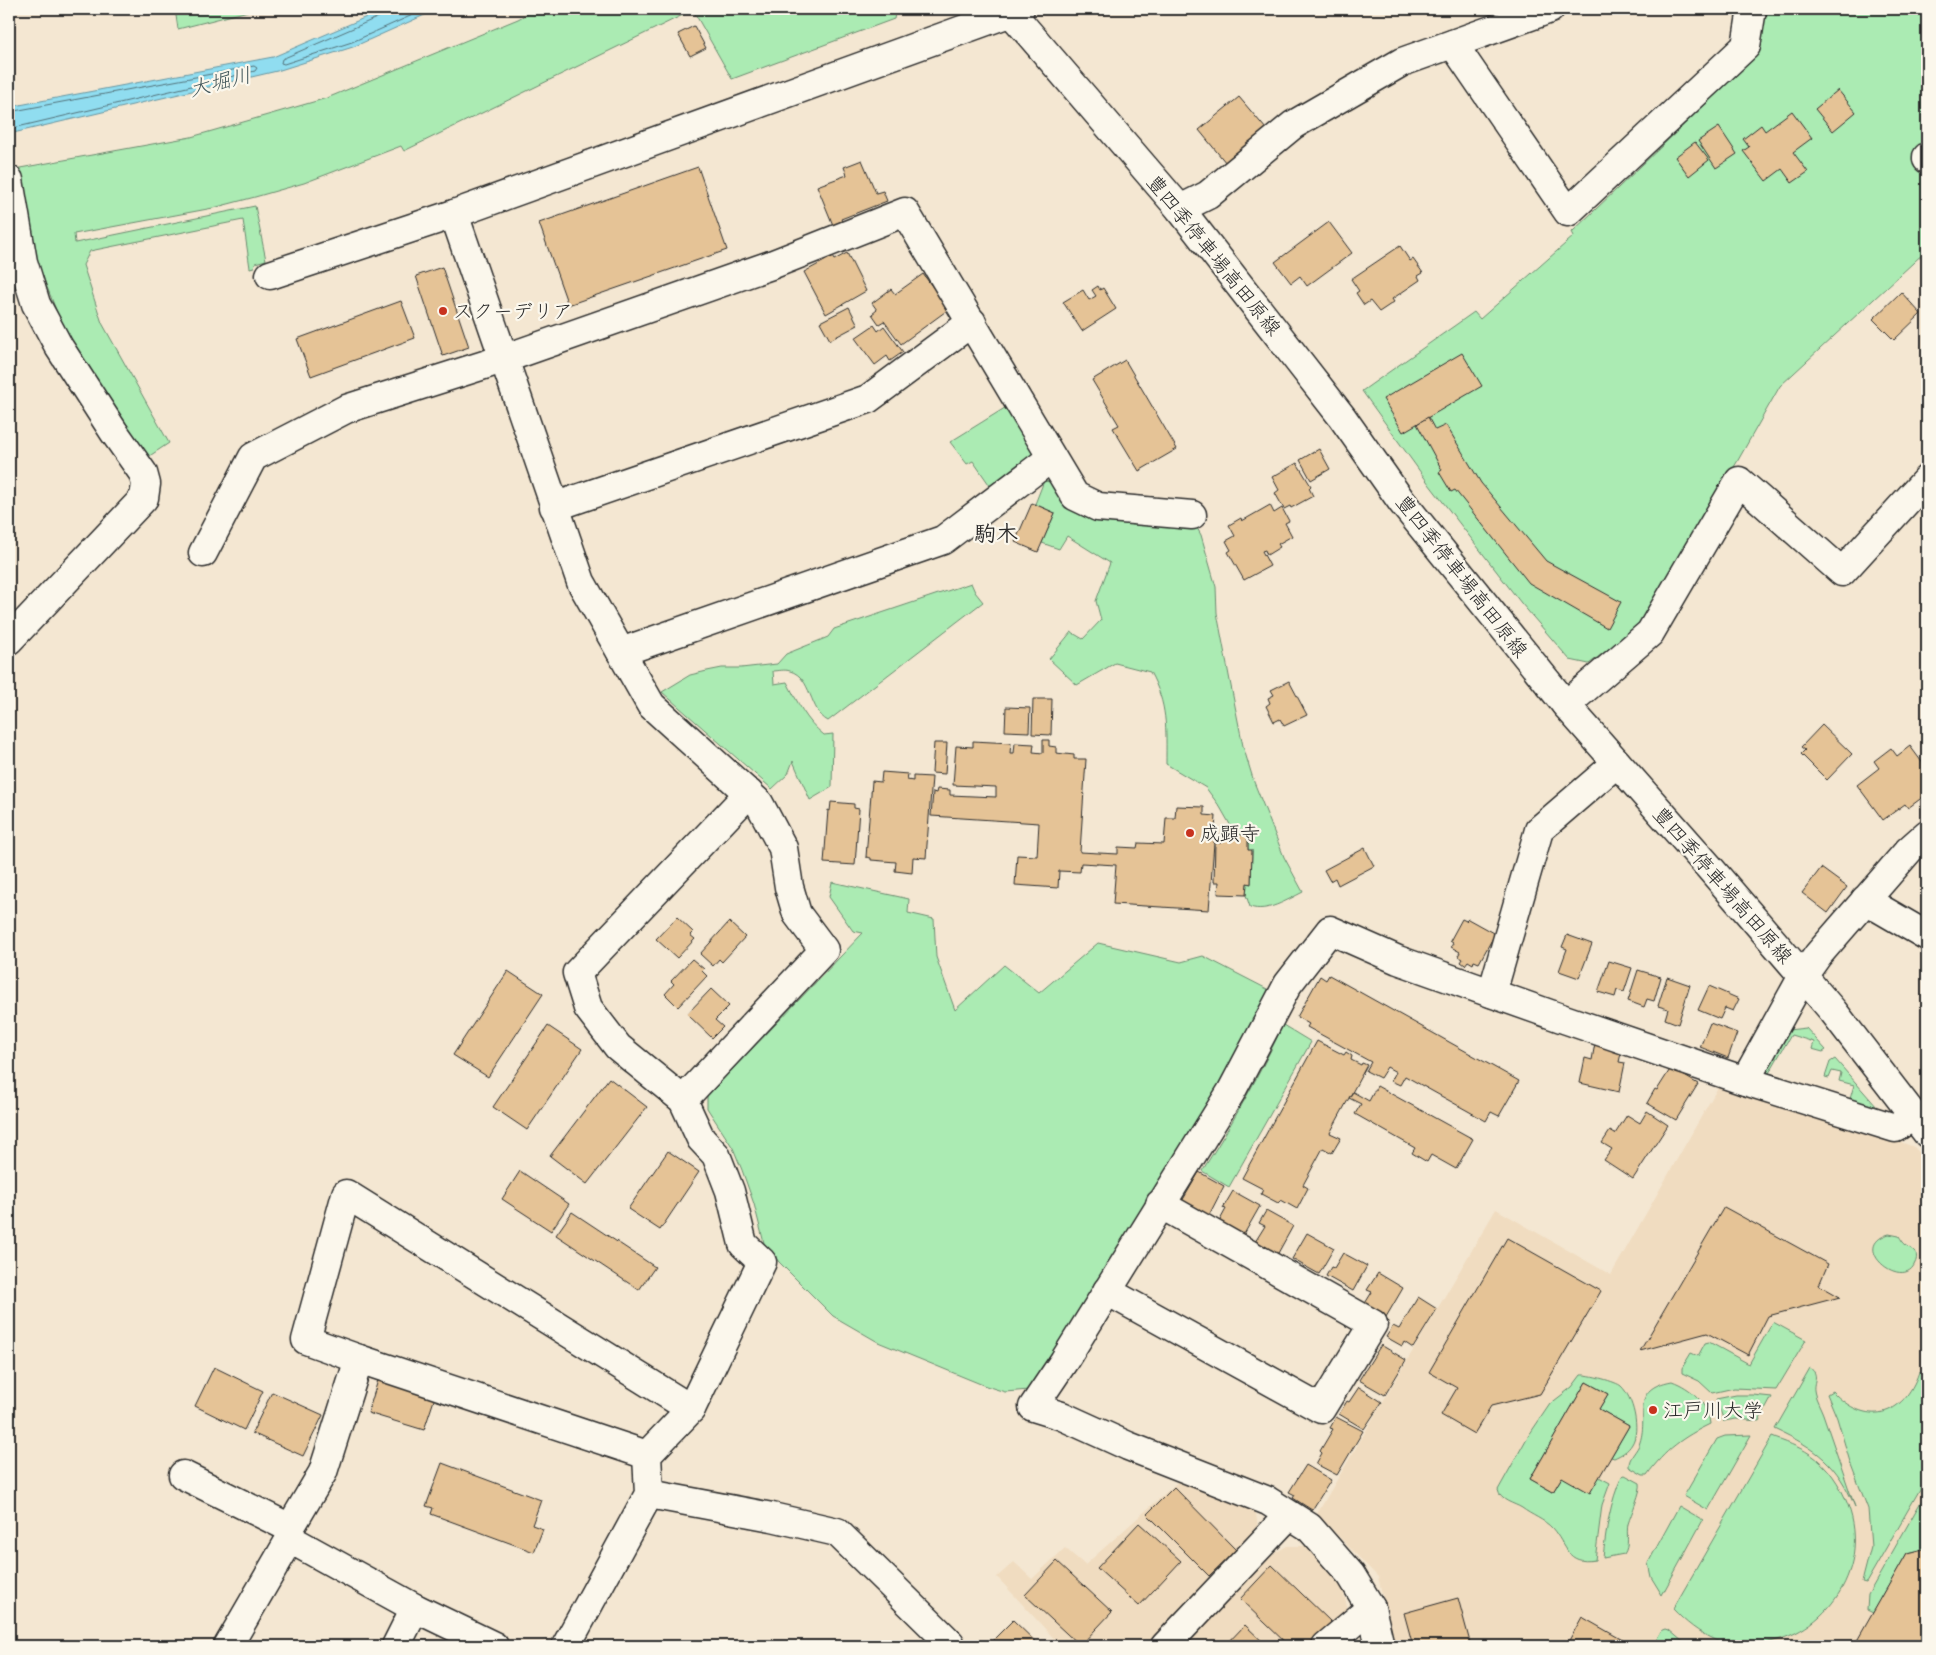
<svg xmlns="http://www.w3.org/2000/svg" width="1936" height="1655" font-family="'Indie Flower','Klee One',sans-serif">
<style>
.built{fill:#f0dcc0}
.green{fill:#abebb3;stroke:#6b8b6f}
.water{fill:#90ddf0;stroke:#6896a1}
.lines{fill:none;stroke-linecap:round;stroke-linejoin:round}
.shore{stroke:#53727a;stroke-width:1}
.building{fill:#e5c396;stroke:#2b2b2b}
.minor-casing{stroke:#2b2b2b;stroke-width:31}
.tertiary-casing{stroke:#2b2b2b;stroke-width:31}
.secondary-casing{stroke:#2b2b2b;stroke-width:31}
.minor{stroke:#fbf7ec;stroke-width:28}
.tertiary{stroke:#fbf7ec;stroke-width:28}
.secondary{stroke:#fbf7ec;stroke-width:28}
.poi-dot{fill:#c8321e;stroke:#fbf7ec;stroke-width:2}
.labels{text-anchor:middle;stroke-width:4.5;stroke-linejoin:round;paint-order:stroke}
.street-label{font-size:20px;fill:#2b2b2b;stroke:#fbf7ec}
.poi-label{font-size:20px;fill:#2b2b2b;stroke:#fbf7ec;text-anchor:start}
.water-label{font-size:21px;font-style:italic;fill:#44585c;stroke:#fbf7ec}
.quarter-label{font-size:22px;font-weight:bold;fill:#2b2b2b;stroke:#fbf7ec}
</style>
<rect width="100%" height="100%" fill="#f4e7d2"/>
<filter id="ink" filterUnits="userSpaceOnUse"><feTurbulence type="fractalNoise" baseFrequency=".02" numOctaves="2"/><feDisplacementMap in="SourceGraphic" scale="10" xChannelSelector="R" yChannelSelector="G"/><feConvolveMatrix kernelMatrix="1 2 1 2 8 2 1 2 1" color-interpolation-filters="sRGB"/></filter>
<g filter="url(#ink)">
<g class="built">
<polygon points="1721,1082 1842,1120 1914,1147 1927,1161 1927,1646 1395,1646 1378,1577 1317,1514 1496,1209 1611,1275"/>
<polygon points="1180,1480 1245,1501 1242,1506 1256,1513 1258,1529 1208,1579 1229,1598 1270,1556 1287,1546 1305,1546 1341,1582 1348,1611 1316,1646 1061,1646 997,1577 1014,1562 1032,1579 1065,1548 1085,1565"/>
</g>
<g class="green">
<polygon points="175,9 256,9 178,29"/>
<polygon points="536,9 896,9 894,19 732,79 693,10 404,151 401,146 304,183 255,197 213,208 74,234 75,243 255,206 266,260 255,263 254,267 250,268 243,220 90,251 83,265 102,323 169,443 148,457 62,325 41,272 9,170 191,137 327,98 518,19"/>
<polygon points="1766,9 1927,9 1927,139 1912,153 1927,185 1927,250 1780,386 1737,462 1637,627 1589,664 1570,660 1521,603 1429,484 1362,391 1474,312 1480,319 1574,236 1572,232 1759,53"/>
<polygon points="1008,406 1035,449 1032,459 993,490 973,461 967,464 950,442"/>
<path d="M1044,481L1057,483L1093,519L1120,523L1157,526L1190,523L1196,526L1201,535L1216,587L1217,613L1230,681L1243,746L1254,782L1284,857L1303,892C1287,900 1267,913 1250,907L1246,895L1247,883H1251L1252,851L1248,850V835H1236L1220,807L1206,788L1166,764C1166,727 1168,705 1150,672L1115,663L1077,685L1049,659L1071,632L1083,639L1101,620L1096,601L1110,563L1067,536L1059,549L1042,543L1055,513L1035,504Z"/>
<path d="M971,583L975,592L983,602L828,721C809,711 812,677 790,671C785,669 778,671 773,671L774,684L787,682C797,701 806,721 824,735L833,734L832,787L810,800L793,761L788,774L772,789L662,692L690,675L707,671L722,668H741L777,664L786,654L828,637L834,629Z"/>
<polygon points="832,882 909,899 908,913 934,919 936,957 955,1010 1004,965 1039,993 1098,943 1181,962 1203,956 1271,991 1211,1111 1029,1390 1005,1392 983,1385 878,1342 833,1316 779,1262 764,1243 754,1204 742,1170 733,1148 707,1108 707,1096 863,933 853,931 829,897"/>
<path d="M1283,1025L1311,1042L1229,1187L1202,1171C1232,1124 1259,1076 1283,1025Z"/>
<polygon points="1806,1028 1826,1050 1823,1052 1812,1049 1814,1042 1791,1035 1769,1073 1809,1086 1808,1090 1763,1076 1788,1030"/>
<polygon points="1835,1059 1884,1115 1821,1094 1822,1091 1850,1099 1854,1085 1839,1081 1841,1073 1832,1071 1829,1078 1825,1077 1830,1062"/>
<path d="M1889,1234L1899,1236C1901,1239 1903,1243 1906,1245C1909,1248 1913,1249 1915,1252C1917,1255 1917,1259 1915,1263C1904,1292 1847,1247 1889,1234Z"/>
<polygon points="1773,1322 1806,1340 1776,1390 1734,1388 1712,1393 1699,1381 1682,1373 1682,1368 1691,1353 1698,1356 1705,1343 1709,1342 1749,1364"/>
<path d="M1810,1368C1820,1375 1813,1381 1814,1390C1815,1398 1820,1406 1823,1414L1855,1507C1837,1463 1817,1449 1775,1429Z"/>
<path d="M1927,1371V1477L1866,1583L1862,1582L1871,1547L1868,1509L1850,1462L1837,1418L1827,1394L1832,1391C1866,1427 1903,1418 1919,1372Z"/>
<path d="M1581,1375C1588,1374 1617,1382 1621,1386C1633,1397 1641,1430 1632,1444C1628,1451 1621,1455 1614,1458L1611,1457L1629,1426L1599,1409L1608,1394L1586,1382L1530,1479L1553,1492L1562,1477H1599L1610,1483L1602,1505L1595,1560C1566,1565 1567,1545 1552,1528C1545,1520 1531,1515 1522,1508C1514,1503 1500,1501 1498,1490L1527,1438L1550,1404L1572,1387Z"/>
<path d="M1672,1381C1691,1388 1708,1403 1710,1424C1683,1437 1665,1450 1647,1475H1643L1629,1467C1628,1457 1638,1451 1640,1442C1649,1414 1629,1389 1672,1381Z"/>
<polygon points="1736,1395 1753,1395 1772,1397 1759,1421 1736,1419 1724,1421 1716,1399"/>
<polygon points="1751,1435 1708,1510 1684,1496 1717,1439 1725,1436"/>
<path d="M1772,1437C1785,1442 1798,1446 1810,1454C1828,1466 1840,1484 1848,1505C1873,1571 1822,1641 1753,1644C1742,1644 1726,1645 1715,1640C1699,1633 1685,1622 1673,1609Z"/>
<path d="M1625,1475L1640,1483C1642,1490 1631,1514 1628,1524C1626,1534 1630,1546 1624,1554L1603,1558C1606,1530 1610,1502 1622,1476Z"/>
<polygon points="1927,1491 1927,1548 1907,1553 1873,1613 1867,1610 1868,1595"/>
<polygon points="1679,1506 1703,1520 1662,1595 1651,1577 1648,1563"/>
<polygon points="1666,1629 1669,1630 1683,1642 1693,1646 1653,1646 1661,1631"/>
</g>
<polygon class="water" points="385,9 438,9 353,47 277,71 9,134 9,107 273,57"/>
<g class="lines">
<g class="shore">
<polyline points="385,9 381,16 282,59 281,63 284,64 352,42 426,9"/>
<polyline points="9,112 254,66 257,68 255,71 9,129"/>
</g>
</g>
<g class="building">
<polygon points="694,26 706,48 690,56 678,34"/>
<polygon points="1838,90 1856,112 1833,131 1815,109"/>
<polygon points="1239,97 1266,129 1226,163 1199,130"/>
<polygon points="1792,111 1812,138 1793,152 1808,172 1792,183 1782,169 1766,181 1743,151 1749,147 1743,139 1761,125 1765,131"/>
<polygon points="1719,127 1737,154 1716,168 1698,141"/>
<polygon points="1695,142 1709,160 1689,176 1675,157"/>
<polygon points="862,160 876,193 883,191 887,201 841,219 842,221 833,225 817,186 847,175 844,167"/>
<polygon points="698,167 727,250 568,305 539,223"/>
<polygon points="1329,222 1352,253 1307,286 1300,276 1291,283 1275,262"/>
<polygon points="1400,246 1410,261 1413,259 1423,273 1418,276 1420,280 1392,299 1394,302 1379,312 1370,301 1364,305 1356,293 1359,291 1351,279"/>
<polygon points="847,253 866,291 826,314 804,272 832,257 834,260"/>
<polygon points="442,267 469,347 443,356 416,276"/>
<polygon points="923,274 949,309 901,344 884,321 879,324 872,314 877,310 872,303 891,289 895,294"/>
<polygon points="1098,286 1100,290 1103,288 1116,309 1082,331 1063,302 1083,290 1089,300 1096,296 1092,290"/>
<polygon points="1901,292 1921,314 1894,340 1873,319"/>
<polygon points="401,301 415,338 311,376 297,339"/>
<polygon points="849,307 858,325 830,340 820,322"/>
<polygon points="874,325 878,331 884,326 903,352 890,361 887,356 875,365 855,338"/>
<polygon points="1462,353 1482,386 1403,432 1383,399"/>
<polygon points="1125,360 1177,449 1139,471 1113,428 1119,425 1092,380"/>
<polygon points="1428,417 1435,430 1446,425 1481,483 1546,561 1621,602 1607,628 1529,583 1455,490 1451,492 1439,472 1442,470 1417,424"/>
<polygon points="1319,449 1330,469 1311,480 1300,460"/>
<polygon points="1297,463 1311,486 1309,488 1313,496 1291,508 1290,506 1284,509 1275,493 1279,490 1272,477"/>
<polygon points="1032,503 1055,513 1038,552 1015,542"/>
<polygon points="1270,505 1274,513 1282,508 1289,521 1285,523 1292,536 1278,544 1280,547 1267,555 1265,550 1262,551 1270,566 1244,580 1228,552 1231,550 1226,541 1235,536 1229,525 1241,518 1242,521"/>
<polygon points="1289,681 1307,715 1284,726 1280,719 1274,722 1266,706 1270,703 1268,698 1274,695 1271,690"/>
<polygon points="1033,699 1052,699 1051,735 1032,734"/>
<polygon points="1006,707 1030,708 1029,732 1005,731"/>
<polygon points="1822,725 1852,754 1827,780 1801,754 1805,750 1801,747"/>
<polygon points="1043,740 1049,740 1049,746 1056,747 1056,753 1074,755 1074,759 1086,759 1080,852 1118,854 1118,847 1137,848 1138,843 1164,844 1166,818 1175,818 1176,806 1204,807 1204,815 1216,816 1209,910 1113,904 1116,865 1081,863 1080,872 1059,871 1058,888 1015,885 1017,855 1037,856 1039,823 931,816 933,792 936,793 937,789 950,790 950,795 996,797 996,787 953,785 956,746 973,747 973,741 1011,743 1010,753 1014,753 1015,743 1034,744 1033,752 1043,753"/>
<polygon points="934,743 947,743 945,774 932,773"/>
<polygon points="1910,746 1927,769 1927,794 1908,808 1905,804 1883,820 1857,785 1879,768 1874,761 1891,748 1897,756"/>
<polygon points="882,772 908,774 907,780 913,781 913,776 932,777 926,858 913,857 912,873 895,871 896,862 871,860 871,858 866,857 872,781 881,782"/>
<polygon points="831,802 854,804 854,808 859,809 855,865 824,863 828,810 830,811"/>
<polygon points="1221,834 1248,835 1248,850 1252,850 1251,884 1247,883 1246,895 1218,894 1219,882 1214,882 1215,843 1221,843"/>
<polygon points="1365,848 1374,866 1338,885 1335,878 1330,881 1324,870"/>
<polygon points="1821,868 1847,887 1828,913 1802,893"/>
<polygon points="677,917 693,932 690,935 695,939 677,958 656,939"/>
<polygon points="1462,919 1466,921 1468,919 1495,934 1479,963 1474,961 1473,964 1468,961 1465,965 1461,962 1463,959 1458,956 1460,952 1451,947 1453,943 1450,941"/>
<polygon points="729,922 745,937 722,962 719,959 713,966 700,954"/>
<polygon points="1567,935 1592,944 1579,978 1559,971 1567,949 1562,947"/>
<polygon points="692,959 704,969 702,971 707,976 678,1007 665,994 674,984 671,981"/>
<polygon points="1609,961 1632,968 1624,992 1617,990 1615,997 1598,992"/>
<polygon points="1638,970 1661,977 1654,1001 1647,999 1644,1007 1628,1001"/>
<polygon points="508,971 543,994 488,1077 453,1055"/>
<polygon points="1329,975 1519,1081 1499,1116 1491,1112 1486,1121 1405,1076 1400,1085 1391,1081 1396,1072 1387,1067 1380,1078 1366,1071 1371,1062 1307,1027 1309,1024 1297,1017 1320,976 1326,980"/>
<polygon points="1667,977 1690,985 1678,1024 1665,1019 1668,1009 1658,1006"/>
<polygon points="1709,986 1739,999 1733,1011 1725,1008 1720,1019 1698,1010"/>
<polygon points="711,989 729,1006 715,1020 723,1027 712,1038 687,1014"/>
<polygon points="1710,1023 1737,1033 1728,1058 1700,1047"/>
<polygon points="548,1026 582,1049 527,1130 493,1107"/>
<polygon points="1317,1041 1344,1055 1346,1052 1352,1056 1351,1060 1361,1065 1362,1063 1367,1065 1330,1133 1341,1138 1332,1153 1323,1148 1303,1185 1308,1188 1297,1209 1281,1200 1278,1203 1261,1194 1263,1189 1242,1178"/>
<polygon points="1595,1043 1622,1049 1619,1062 1625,1063 1619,1092 1580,1083 1585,1058 1592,1060"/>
<polygon points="1671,1068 1698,1084 1676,1120 1647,1103 1655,1089 1657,1090"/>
<polygon points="609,1078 647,1107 587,1184 550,1156"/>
<polygon points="1377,1086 1473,1139 1456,1169 1431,1155 1427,1162 1412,1153 1415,1148 1355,1114 1361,1104 1349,1098 1353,1092 1369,1101"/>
<polygon points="1647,1111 1668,1125 1633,1179 1604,1160 1612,1149 1602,1143 1610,1131 1615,1134 1627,1115 1640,1123"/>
<polygon points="668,1151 699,1172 660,1230 628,1209"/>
<polygon points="520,1171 569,1204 551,1231 502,1199"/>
<polygon points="1199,1172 1224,1186 1207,1219 1181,1203"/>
<polygon points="1233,1191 1260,1206 1243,1236 1219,1222 1226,1209 1223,1208"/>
<polygon points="1724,1207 1828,1264 1819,1285 1840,1297 1768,1316 1748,1355 1707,1333 1640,1351"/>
<polygon points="1266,1211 1293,1226 1277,1255 1255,1242 1265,1226 1259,1223"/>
<polygon points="572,1212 655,1267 639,1290 556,1235"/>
<polygon points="1307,1233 1334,1248 1319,1274 1292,1259"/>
<polygon points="1507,1238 1601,1291 1540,1394 1491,1406 1474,1434 1441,1415 1457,1388 1429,1372"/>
<polygon points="1343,1253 1367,1266 1353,1291 1326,1276 1331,1267 1334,1268"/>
<polygon points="1378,1273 1403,1288 1386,1317 1364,1305 1372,1292 1367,1290"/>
<polygon points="1418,1297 1437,1309 1413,1348 1404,1342 1402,1346 1386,1337 1393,1326 1399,1329"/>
<polygon points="1381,1345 1406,1360 1385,1395 1359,1380"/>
<polygon points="214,1367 263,1391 244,1430 195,1406"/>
<polygon points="378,1380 435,1397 424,1430 368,1413"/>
<polygon points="1586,1382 1608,1394 1599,1409 1629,1426 1590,1493 1562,1477 1553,1492 1530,1479"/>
<polygon points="1359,1387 1382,1402 1364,1429 1339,1414 1347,1401 1349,1402"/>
<polygon points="272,1392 323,1415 303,1456 252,1433"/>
<polygon points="1336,1417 1363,1431 1337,1475 1316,1464 1322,1453 1320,1451 1333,1429 1330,1428"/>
<polygon points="442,1463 541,1500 532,1525 543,1529 534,1552 431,1514 433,1508 426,1506"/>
<polygon points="1306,1465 1331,1480 1312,1510 1293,1498 1295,1495 1289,1492"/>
<polygon points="1174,1487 1236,1550 1209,1576 1147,1514"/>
<polygon points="1139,1523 1181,1561 1139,1606 1097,1568"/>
<polygon points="1927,1548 1927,1646 1854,1646 1907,1553"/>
<polygon points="1057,1561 1112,1612 1080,1646 1025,1595"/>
<polygon points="1272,1565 1331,1622 1308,1646 1289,1646 1240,1599"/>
<polygon points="1458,1598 1471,1646 1413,1646 1404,1613"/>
<polygon points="1582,1617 1626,1642 1623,1646 1566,1646"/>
<polygon points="1013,1620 1040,1646 987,1646"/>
<polygon points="1245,1625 1267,1646 1225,1646"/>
</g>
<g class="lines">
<defs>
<g id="minor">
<polyline points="1453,44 1568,212 1746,46 1752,9"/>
<polyline points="1927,157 1927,159"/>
<polyline points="9,180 23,262 36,304 59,347 114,432 143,473 146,484 144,498 9,640"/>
<polyline points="1180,209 1208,195 1293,125 1402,62 1550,9"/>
<polyline points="454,214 581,582 651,705 759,803 783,848 789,887 797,914 824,950 683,1100"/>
<polyline points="554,507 868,399 972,322"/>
<polyline points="203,553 253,457 346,409 503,359 771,265 905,212 1075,496 1098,507 1192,515"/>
<polyline points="621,652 943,540 1051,458"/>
<polyline points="1566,705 1650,633 1739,481 1842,572 1927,479"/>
<polyline points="1865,900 1927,936"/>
<polyline points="1492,993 1539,830 1617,763"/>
<polyline points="1745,1081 1803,976 1818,955 1909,850 1927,834"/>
<polyline points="1107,1291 1321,1409 1373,1324 1160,1204"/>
<polyline points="647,1455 359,1359 306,1340 346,1194 691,1409"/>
<polyline points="183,1475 290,1528 290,1539"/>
<polyline points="649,1494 772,1517 837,1532 950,1643"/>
<polyline points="290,1528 323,1472 359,1359"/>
<polyline points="228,1646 290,1539 415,1608 494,1646"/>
<polyline points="396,1646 415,1608"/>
<polyline points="566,1646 649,1494 647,1455 691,1409 762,1262 743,1244 730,1191 716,1155 701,1139 683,1100 618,1047 588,1008 577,973 749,793"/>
<polyline points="1165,1646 1289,1515"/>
<polyline points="1326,1646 1371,1608"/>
<polyline points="1380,1646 1371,1608 1351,1575 1309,1527 1268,1501 1128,1446 1062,1416 1033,1407 1064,1361 1231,1092 1288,984 1330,930 1398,960 1564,1019 1745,1081 1895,1128 1913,1116"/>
</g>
<polyline id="tertiary" points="270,275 454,214 1020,9"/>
<polyline id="secondary" points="1008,9 1180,209 1342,417 1402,502 1566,705 1709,867 1833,1011 1927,1133"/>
</defs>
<use href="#minor" class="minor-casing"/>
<use href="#tertiary" class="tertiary-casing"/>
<use href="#secondary" class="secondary-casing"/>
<use href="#minor" class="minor"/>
<use href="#tertiary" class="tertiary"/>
<use href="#secondary" class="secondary"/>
</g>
</g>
<g class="poi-dot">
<circle cx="443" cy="311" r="5"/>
<circle cx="1190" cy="833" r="5"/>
<circle cx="1653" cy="1410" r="5"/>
</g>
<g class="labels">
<g class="street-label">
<text transform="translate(1214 255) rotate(51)" y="7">豊四季停車場高田原線</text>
<text transform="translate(1462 576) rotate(52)" y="7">豊四季停車場高田原線</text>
<text transform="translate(1723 885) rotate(49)" y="7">豊四季停車場高田原線</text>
</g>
<g class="poi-label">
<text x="453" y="318">スクーデリア</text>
<text x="1200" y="840">成顕寺</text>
<text x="1663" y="1417">江戸川大学</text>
</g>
<g class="water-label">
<text transform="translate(220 82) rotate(-14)" y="7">大堀川</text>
</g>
<g class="quarter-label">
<text x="996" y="541">駒木</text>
</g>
</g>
<rect width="1936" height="1655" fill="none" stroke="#fbf7ec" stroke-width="30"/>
<rect x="15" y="15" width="1906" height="1625" fill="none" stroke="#2b2b2b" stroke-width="2" filter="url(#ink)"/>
</svg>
